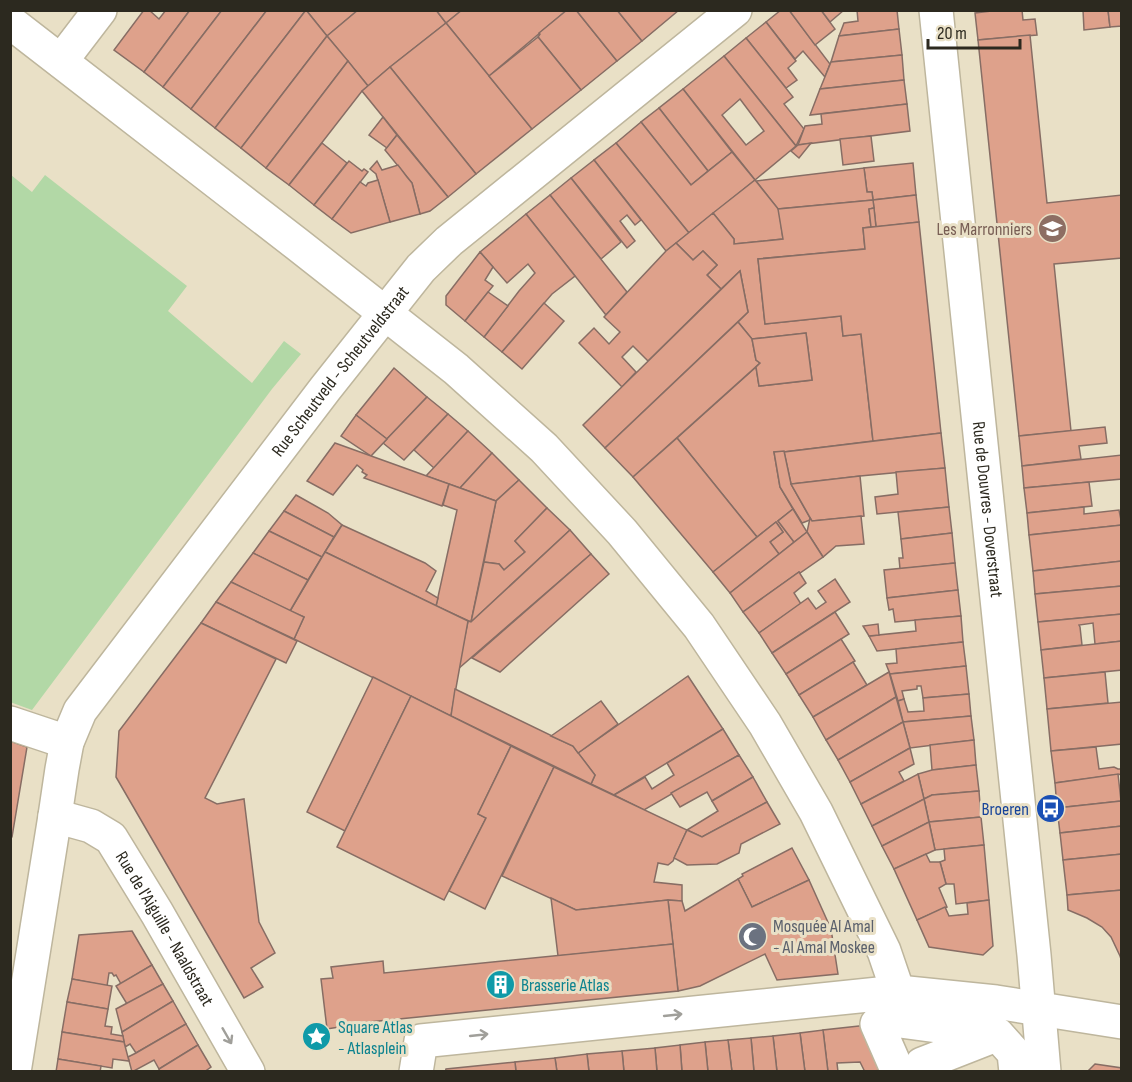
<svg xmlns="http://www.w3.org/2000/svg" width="1132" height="1082" font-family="'Sofia Sans Condensed',sans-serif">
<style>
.green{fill:#b2d8a6}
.building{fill:#dea18b;stroke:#876d64;stroke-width:1.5;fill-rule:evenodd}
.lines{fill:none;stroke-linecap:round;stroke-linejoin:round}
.minor-casing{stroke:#beb69d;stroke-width:36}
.minor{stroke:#fff;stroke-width:33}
.oneway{stroke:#a09f9a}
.labels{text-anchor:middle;stroke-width:6;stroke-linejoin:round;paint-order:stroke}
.education-label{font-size:18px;fill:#785e54;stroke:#e9e0c6;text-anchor:end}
.street-label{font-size:18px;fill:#2c291f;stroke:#e9e0c6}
.transit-label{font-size:18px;fill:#164399;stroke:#e9e0c6;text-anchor:end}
.worship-label{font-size:18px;fill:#5b616d;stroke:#e9e0c6;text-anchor:start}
.culture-label{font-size:18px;fill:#0d838f;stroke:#e9e0c6;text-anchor:start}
</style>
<rect width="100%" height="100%" fill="#e9e0c6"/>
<polygon class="green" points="11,175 32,192 45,175 187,286 168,311 252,383 284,341 301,354 272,389 32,710 10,702"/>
<g class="building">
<polygon points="144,10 149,10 159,19 166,10 190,10 144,72 114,50"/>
<polygon points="190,10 222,10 163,87 144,72"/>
<polygon points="222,10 267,10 191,109 163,87"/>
<polygon points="267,10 306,10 215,128 191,109"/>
<polygon points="306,10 358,10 327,36"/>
<polygon points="306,10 327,36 241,148 215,128"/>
<polygon points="358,10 436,10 446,23 390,67 368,86 327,36"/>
<polygon points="436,10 462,10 446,23"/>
<polygon points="462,10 567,10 489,76 446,23"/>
<polygon points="567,10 576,10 617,61 581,90 538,37 540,34 539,33"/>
<polygon points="576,10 617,10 642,41 617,61"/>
<polygon points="617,10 679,10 642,41"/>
<polygon points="781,10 789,10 830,64 825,77 803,51 795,59 766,22"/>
<polygon points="789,10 821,10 835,29 815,45"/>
<polygon points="821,10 844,10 830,22"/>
<polygon points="857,10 897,10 899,29 839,36 844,23 858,21"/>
<polygon points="1000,10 1022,10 1023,20 1035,19 1037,35 978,40 975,13"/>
<polygon points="1083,10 1108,10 1110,27 1084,30"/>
<polygon points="1108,10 1122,10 1122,26 1110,27"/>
<polygon points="766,22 796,61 788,68 797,80 786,88 746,38"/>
<polygon points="446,23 532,129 476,174 390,67"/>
<polygon points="899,29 902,55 831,62 839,36"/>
<polygon points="1030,35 1047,203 1122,195 1122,258 1054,264 1071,431 1019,436 978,40"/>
<polygon points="327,36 348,61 266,168 241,148"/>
<polygon points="538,37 581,90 532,129 489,76"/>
<polygon points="746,38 793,97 784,104 804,129 796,146 724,56"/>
<polygon points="902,55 904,80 820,89 831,62"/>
<path d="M724,56L796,146L755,180L683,89ZM740,99L764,131L746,145L722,115Z"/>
<polygon points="348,61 368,86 362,91 289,185 266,168"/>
<polygon points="390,67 476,174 448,197 362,91"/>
<polygon points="904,80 907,104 810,115 820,89"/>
<polygon points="683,89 732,152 708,171 659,108"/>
<polygon points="907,104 910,131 798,145 805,126 822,124 821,114"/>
<polygon points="659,108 708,171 691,185 641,122"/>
<polygon points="383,117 397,135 387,148 369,135"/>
<polygon points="641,122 691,185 732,152 755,180 689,233 616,143"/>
<polygon points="397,135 448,197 430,211 420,214 412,183 385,150"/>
<polygon points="871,136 874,161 843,165 840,139"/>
<polygon points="322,143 347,163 314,205 289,185"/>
<polygon points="616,143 689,233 666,251 594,160"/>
<polygon points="811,143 799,158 791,151 798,145"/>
<polygon points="594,160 641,220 635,225 627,215 620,221 635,241 627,248 571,178"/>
<polygon points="349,161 362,171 364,169 368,172 332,219 314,205"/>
<polygon points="377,161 382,170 398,165 407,177 412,183 420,214 390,222 376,174 370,169"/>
<polygon points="913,163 916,195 873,200 872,192 867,192 864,168"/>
<polygon points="864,168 867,192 872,192 873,200 778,209 756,181"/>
<polygon points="571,178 621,242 601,259 550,195"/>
<polygon points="378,180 390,222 351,233 332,219 360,182 366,186 368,183"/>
<polygon points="755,180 779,210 783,239 734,244 734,239 713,213"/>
<polygon points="550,195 627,292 606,315 526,214"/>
<polygon points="916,195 919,222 876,227 873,200"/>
<polygon points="873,200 874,208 869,209 871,227 863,228 865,249 758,259 765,324 841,316 843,336 861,334 873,441 784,452 774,452 780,487 793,509 778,521 794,542 779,554 770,542 783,532 776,522 757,537 677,438 756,367 759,386 812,380 806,333 752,339 738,322 748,312 740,271 721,289 707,275 717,265 703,251 693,260 676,243 713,213 734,239 734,244 783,239 778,209"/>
<polygon points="874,208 876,227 871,227 869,209"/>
<polygon points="526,214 575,276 552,294 502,352 484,337 519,291 535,273 528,264 507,283 480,252"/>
<polygon points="919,222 941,433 873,441 861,334 843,336 841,316 765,324 758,259 865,249 863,228"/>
<polygon points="676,243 693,260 703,251 717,265 707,275 721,289 648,361 633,346 622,357 636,372 622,387 579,343 594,328 609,344 620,332 604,317 666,251"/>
<polygon points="480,252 493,267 485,280 493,286 465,321 446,305 446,296"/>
<polygon points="740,271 748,312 605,448 583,425"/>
<polygon points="488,292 508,306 484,337 465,321"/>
<polygon points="544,303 564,321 522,369 502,352"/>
<polygon points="738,322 752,339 756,360 760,363 633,477 605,448"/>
<polygon points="806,333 812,380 759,386 756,367 760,363 756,360 752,339"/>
<polygon points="394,368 427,397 387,439 356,415"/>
<polygon points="427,397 448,414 404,460 383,443"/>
<polygon points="448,414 468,431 434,468 414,450"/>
<polygon points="356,415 387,439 371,456 341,436"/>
<polygon points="1105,427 1107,443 1079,446 1081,459 1022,466 1019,436"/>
<polygon points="468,431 492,453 460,488 426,476"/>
<polygon points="941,433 945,468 860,476 791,484 784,452"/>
<polygon points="677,438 757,537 713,572 633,477"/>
<polygon points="335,443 449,484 442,506 364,478 367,475 362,472 363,470 357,465 333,495 307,481"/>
<polygon points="784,451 791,484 810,518 810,520 802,523 780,487 774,452"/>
<polygon points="492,453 519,480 496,501 460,488"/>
<polygon points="1122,455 1122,479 1024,488 1022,466"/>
<polygon points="945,468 949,507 877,514 875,497 898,494 896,472"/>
<polygon points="860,476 864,516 812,521 791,484"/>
<polygon points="519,480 547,508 515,541 525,552 504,570 499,564 484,562 496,501"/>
<polygon points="1089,482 1092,506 1027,513 1024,488"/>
<polygon points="449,484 496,501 471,622 436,606 457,510 443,505"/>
<polygon points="296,495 328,513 342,525 334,537 284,511"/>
<polygon points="949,507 952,533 901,539 898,512"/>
<polygon points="1084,507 1084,514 1119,510 1122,525 1029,535 1027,513"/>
<polygon points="547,508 570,530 471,622 484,562 499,564 504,570 525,552 515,541"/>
<polygon points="793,509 807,532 794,542 778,521"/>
<polygon points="284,511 334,537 322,557 269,531"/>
<polygon points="861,516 864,544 836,546 823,557 807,532 810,518 812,521"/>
<polygon points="776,522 783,532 770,542 779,554 730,593 713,572"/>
<polygon points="342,525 425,563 436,571 426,591 438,598 436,606 325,552"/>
<polygon points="1122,525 1122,561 1033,571 1029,535"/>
<polygon points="570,530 591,554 458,669 468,621 471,622"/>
<polygon points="269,531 322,557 308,580 253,553"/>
<polygon points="807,532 823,557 800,573 799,572 743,612 730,593"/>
<polygon points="952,533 955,563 900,569 899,558 903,558 901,539"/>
<polygon points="325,552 468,621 451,716 294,639 304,617 290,611"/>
<polygon points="253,553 308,580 290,611 231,582"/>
<polygon points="591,554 609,574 500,672 472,658"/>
<polygon points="1122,561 1122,586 1035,594 1033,571"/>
<polygon points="955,563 958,590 887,598 884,570"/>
<polygon points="799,572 806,583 794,593 801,604 759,633 743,612"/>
<polygon points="835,579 850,602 772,653 759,633 808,598 816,609 826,602 818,591"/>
<polygon points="231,582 304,617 294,639 216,602"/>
<polygon points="1122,586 1122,614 1038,622 1035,594"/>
<polygon points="958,590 961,616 895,622 893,609 889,610 887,598"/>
<polygon points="216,602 297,641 286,663 201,623"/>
<polygon points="835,612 849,634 786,674 772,653"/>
<polygon points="1122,614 1122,641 1095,644 1093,623 1079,625 1080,627 1082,645 1041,650 1038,622"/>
<polygon points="961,616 963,642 877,651 869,636 916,631 915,620"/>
<polygon points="201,623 276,659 205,798 217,804 244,799 259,922 275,953 251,968 263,987 244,998 116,777 119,731"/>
<polygon points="878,624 879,635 869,636 863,626"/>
<polygon points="841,639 855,661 799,695 786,674"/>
<polygon points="1122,641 1122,670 1044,678 1041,650"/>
<polygon points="963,642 966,666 890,674 886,664 897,663 896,649"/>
<polygon points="853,662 867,685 813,717 799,695"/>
<polygon points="966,666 969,694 923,698 921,686 917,686 917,689 902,691 904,699 898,701 890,674"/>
<polygon points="889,672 896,697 826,740 813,717"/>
<polygon points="1105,672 1108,703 1047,709 1044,678"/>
<polygon points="688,676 723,729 614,795 591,784 595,775 578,753"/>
<polygon points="373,677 411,696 345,831 307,812"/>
<polygon points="455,689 573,746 595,775 591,784 451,716"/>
<polygon points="969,694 971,716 903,722 898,701 904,699 908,712 924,711 923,698"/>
<polygon points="411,696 511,746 478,814 486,818 444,900 337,847"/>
<polygon points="896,697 903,722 838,760 826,740"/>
<polygon points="601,701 618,724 578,753 573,746 551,736"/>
<polygon points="1122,702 1122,744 1051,751 1047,709"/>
<polygon points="971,716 974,740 910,748 903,722"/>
<polygon points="903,722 910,748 850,782 838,760"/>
<polygon points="723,729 739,755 644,810 614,795 645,777 652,789 674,775 667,763"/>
<polygon points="974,740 976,765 932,770 930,745"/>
<polygon points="10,741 27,747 12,837 10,839"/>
<polygon points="511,746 554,767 485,909 449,891 486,818 478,814"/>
<polygon points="1096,747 1099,769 1114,767 1118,769 1122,769 1122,774 1055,783 1051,751"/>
<polygon points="910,748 914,764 899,772 904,781 861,804 850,782"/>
<polygon points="739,755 753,777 713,800 712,801 707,792 680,807 671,793"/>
<polygon points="976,765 979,791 932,795 924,799 918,774 932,770"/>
<polygon points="554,767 687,830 673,861 668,865 658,863 654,882 682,885 682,901 668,900 576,910 502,876"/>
<polygon points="918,774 924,799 872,826 861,804"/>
<polygon points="1118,774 1121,801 1057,808 1055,783"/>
<polygon points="753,777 767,802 702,837 687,830 718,811 712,801"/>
<polygon points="979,791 981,817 929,822 924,799 932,795"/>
<polygon points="924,799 929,822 882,846 872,826"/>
<polygon points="1121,801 1122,826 1060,833 1057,808"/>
<polygon points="767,802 780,824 741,844 739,853 717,864 687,865 674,858 687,830 702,837"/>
<polygon points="981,817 984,845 935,850 929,822"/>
<polygon points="929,822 935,850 894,869 882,846"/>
<polygon points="1122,826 1122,854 1063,860 1060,833"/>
<polygon points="984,845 989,900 956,904 954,884 946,884 940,862 945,860 944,849"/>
<polygon points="792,848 809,880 752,907 738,879 743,876 742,874"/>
<polygon points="926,854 930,862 940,862 946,884 939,888 947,907 917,920 894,869"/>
<polygon points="1122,854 1122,890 1067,895 1063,860"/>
<polygon points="738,879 752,907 809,880 831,929 838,974 777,980 765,954 700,986 678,991 668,900 682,901 685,911"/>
<polygon points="1122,890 1122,962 1120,956 1111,937 1102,927 1087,918 1068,910 1067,895"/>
<polygon points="551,898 576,910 668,900 673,944 558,956"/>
<polygon points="989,900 993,946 983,955 929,947 917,920 945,907 949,916 968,914 967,903"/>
<polygon points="132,931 152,965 121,984 116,975 114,976 112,973 109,973 107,986 72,979 79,935"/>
<polygon points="673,944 678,991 339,1025 339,1027 327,1029 321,979 333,978 331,967 383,961 384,973"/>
<polygon points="152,965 163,984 127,1004 116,986"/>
<polygon points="72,979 112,986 108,1009 67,1002"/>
<polygon points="163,984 173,1001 122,1032 116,1009"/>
<polygon points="173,1001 186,1024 136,1053 130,1044 125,1047 122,1032"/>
<polygon points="67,1002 108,1009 105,1026 112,1027 111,1034 123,1036 124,1042 62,1032"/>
<polygon points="186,1024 198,1045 159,1069 154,1060 132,1072 128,1057 136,1053"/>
<polygon points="877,1024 892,1064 874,1072 865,1072 860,1062 837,1063 838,1072 828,1072 823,1030"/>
<polygon points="823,1030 828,1072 805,1072 800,1033"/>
<polygon points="62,1032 124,1042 129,1061 113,1059 112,1068 58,1059"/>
<polygon points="800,1033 805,1072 777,1072 773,1036"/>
<polygon points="773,1036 777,1072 754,1072 751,1038"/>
<polygon points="751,1038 754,1072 732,1072 728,1040"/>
<polygon points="728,1040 732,1072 708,1072 705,1042"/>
<polygon points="705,1042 708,1072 682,1072 680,1045"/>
<polygon points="198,1045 211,1067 204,1072 160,1072 159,1069"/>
<polygon points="680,1045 682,1072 657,1072 655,1048"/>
<polygon points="655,1048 657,1072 624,1072 622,1051"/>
<polygon points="622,1051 624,1072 589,1072 587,1054"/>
<polygon points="587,1054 589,1072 557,1072 555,1058"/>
<polygon points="555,1058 557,1072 516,1072 515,1062"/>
<polygon points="58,1059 101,1066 100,1072 56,1072"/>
<polygon points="515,1062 516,1072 445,1072 446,1069"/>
<polygon points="1095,1064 1122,1068 1122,1072 1087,1072"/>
</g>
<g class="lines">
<defs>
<g id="minor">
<path id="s1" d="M936,10L1034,955L1044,1072"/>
<polyline points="10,22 297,244 456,369 544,448 622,532 699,626 765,724 816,812 884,951 898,992"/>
<polyline points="61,61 100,10"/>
<polyline points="10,723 67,742"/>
<path id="s2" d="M55,816L91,826L111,838L157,913L248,1072"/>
<polyline points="922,1064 991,1037"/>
<path id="s3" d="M14,1072L55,816L62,769L67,742L80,711L325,389L421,268L449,241L735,10"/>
<polyline points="416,1072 421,1041 898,992 996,1002 1122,1022"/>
<polyline points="898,1072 877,1024 885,1019 997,1034 1014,1053 1016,1072"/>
</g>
</defs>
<use href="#minor" class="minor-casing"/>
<use href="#minor" class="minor"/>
</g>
<defs><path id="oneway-shaft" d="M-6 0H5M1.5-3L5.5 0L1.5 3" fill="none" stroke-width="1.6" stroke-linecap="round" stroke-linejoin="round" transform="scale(1.5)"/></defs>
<g class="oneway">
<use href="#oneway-shaft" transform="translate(673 1015) rotate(-6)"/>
<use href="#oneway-shaft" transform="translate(479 1035) rotate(-6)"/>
<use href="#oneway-shaft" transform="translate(227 1036) rotate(60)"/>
</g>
<defs>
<symbol id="school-disc" viewBox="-11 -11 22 22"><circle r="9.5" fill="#8d6e63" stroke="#e9e0c6"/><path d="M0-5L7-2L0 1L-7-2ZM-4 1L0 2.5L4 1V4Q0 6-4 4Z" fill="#fff"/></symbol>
<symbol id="bus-disc" viewBox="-11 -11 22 22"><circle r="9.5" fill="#1a4fb4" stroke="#e9e0c6"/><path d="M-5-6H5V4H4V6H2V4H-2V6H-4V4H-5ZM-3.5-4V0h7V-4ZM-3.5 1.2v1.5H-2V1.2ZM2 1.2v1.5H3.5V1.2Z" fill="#fff"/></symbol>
<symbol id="mosque-disc" viewBox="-11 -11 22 22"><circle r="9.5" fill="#6b7280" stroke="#e9e0c6"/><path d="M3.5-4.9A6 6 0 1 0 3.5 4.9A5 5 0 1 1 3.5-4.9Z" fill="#fff"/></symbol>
<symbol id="building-disc" viewBox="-11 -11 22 22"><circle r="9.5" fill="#0f9aa8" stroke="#e9e0c6"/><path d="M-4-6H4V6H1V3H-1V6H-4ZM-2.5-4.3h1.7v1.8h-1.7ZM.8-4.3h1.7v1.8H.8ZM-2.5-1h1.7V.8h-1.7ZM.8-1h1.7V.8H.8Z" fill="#fff"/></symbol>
<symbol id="sight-disc" viewBox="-11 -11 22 22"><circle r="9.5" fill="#0f9aa8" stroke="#e9e0c6"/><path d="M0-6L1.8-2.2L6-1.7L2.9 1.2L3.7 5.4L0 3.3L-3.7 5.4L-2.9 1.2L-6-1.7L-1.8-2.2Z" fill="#fff"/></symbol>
</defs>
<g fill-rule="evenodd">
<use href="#school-disc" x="1036" y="212" width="33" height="33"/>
<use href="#bus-disc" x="1034" y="792" width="33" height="33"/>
<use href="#mosque-disc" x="736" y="920" width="33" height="33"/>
<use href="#building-disc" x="484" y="968" width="33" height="33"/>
<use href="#sight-disc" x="300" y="1020" width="33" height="33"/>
</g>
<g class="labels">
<g class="education-label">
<text x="1032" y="235">Les Marronniers</text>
</g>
<g class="street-label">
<text dy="6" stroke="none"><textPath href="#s3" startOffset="796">Rue Scheutveld - Scheutveldstraat</textPath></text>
<text dy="6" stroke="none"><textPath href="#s1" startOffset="502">Rue de Douvres - Doverstraat</textPath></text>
<text dy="6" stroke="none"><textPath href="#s2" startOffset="166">Rue de l'Aiguille - Naaldstraat</textPath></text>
</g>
<g class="transit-label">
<text x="1029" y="815">Broeren</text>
</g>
<g class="worship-label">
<text x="773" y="932">Mosquée Al Amal<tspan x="773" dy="21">- Al Amal Moskee</tspan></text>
</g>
<g class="culture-label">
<text x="521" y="991">Brasserie Atlas</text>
<text x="338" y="1033">Square Atlas<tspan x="338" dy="21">- Atlasplein</tspan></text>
</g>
</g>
<rect width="1132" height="1082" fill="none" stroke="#2c291f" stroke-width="24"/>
<path d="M928 39v9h92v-9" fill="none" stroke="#2c291f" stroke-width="3"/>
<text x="937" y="39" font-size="18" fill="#2c291f" stroke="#e9e0c6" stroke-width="4.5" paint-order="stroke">20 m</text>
</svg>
